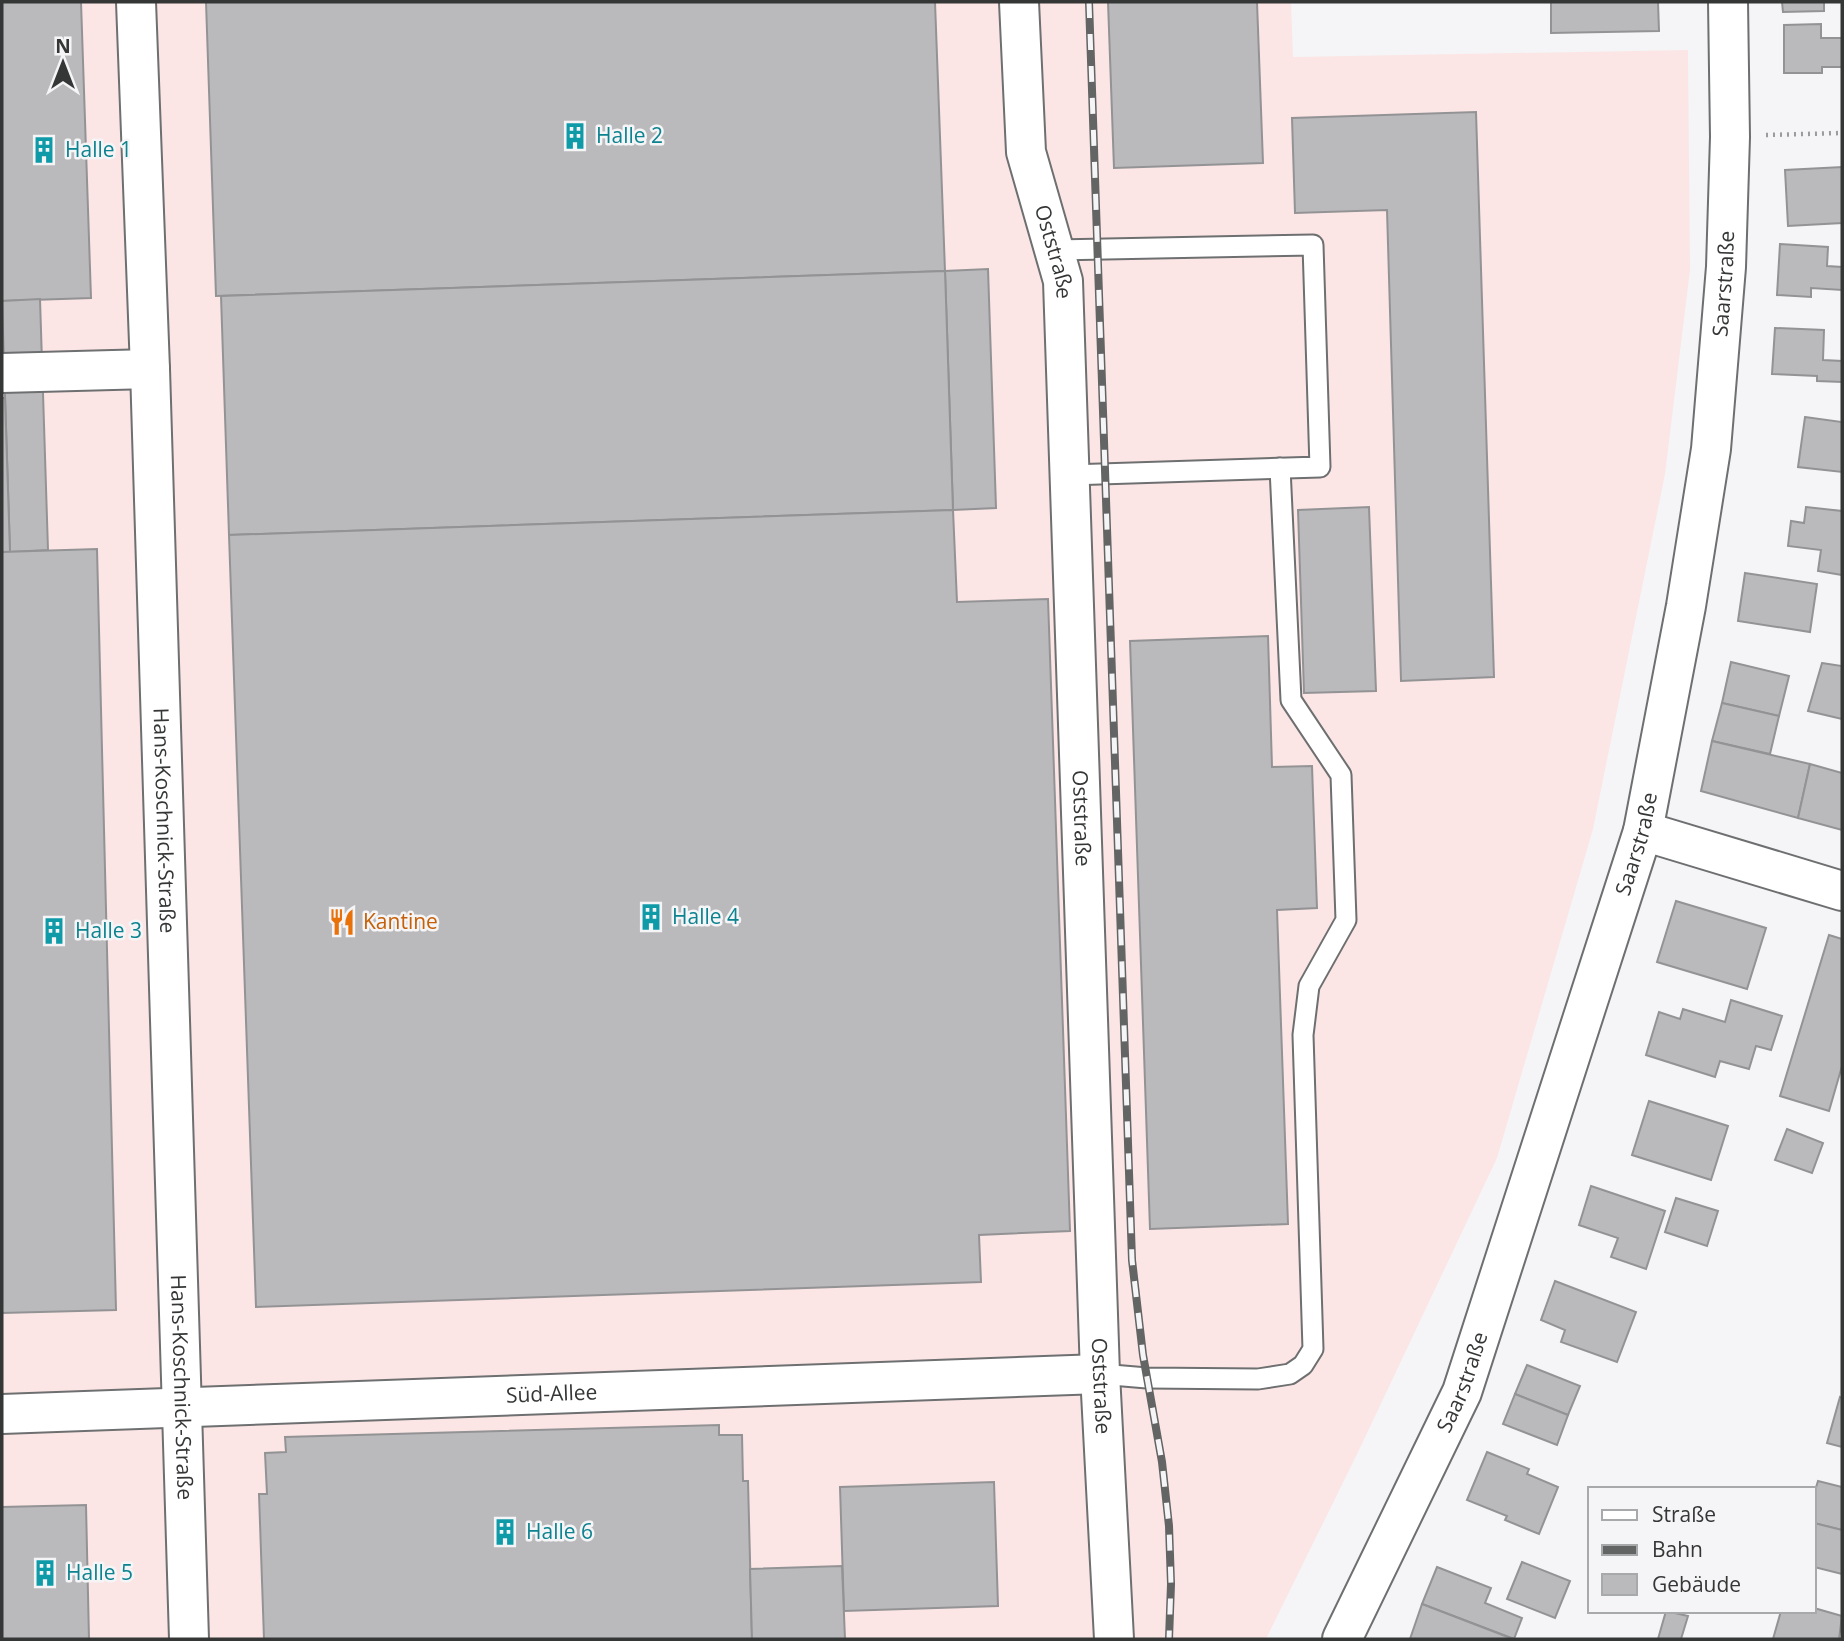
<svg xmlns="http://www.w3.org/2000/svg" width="1844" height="1641" font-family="'Open Sans',sans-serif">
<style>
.industrial{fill:#fbe6e5}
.building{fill:#bababc;stroke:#939395;stroke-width:2}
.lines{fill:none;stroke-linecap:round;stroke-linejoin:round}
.service-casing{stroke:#6e6f70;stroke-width:23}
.minor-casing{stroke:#6e6f70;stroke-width:42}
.path{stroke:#9a9b9c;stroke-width:4.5;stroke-dasharray:2 5;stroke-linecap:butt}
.service{stroke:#fff;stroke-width:19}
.minor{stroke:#fff;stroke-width:38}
.rail-casing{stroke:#636464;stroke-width:8}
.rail{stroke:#f5f5f7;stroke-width:5;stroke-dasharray:16;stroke-linecap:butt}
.labels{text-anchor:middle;stroke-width:5;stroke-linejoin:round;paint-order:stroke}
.culture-label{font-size:21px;fill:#0d838f;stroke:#f5f5f7;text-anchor:start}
.street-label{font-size:21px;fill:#353636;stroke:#f5f5f7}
.food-label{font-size:21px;fill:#c56008;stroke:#f5f5f7;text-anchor:start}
</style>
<rect width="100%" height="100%" fill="#f5f5f7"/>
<polygon class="industrial" points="2,2 1291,2 1293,57 1688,50 1690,270 1665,474 1593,829 1497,1158 1360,1448 1266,1639 2,1639"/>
<g class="building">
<polygon points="2,2 81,2 91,298 2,301"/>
<polygon points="206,2 935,2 945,271 216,296"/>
<polygon points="1108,2 1257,2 1263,163 1114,168"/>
<polygon points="1551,2 1658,2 1659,31 1551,33"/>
<polygon points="1782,2 1824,2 1824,11 1783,12"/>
<polygon points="1821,24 1821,38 1842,38 1842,67 1822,67 1822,73 1784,73 1784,25"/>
<polygon points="1476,112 1494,677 1401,681 1387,210 1295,213 1292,118"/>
<polygon points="1842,167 1842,223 1788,226 1785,170"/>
<polygon points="1780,244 1828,247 1827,266 1842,267 1842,290 1811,288 1811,297 1777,295"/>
<polygon points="988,269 996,508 953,510 945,271"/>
<polygon points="945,271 953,510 229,535 221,296"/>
<polygon points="40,299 48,550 10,552 2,301"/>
<polygon points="1775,328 1824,330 1823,360 1842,361 1842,382 1817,381 1817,376 1772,374"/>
<polygon points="2,398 5,398 10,552 2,552"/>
<polygon points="1805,417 1842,422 1842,472 1798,467"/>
<polygon points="1369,507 1376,691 1304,693 1298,510"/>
<polygon points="1806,507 1842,511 1842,575 1818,571 1821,550 1788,546 1791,521 1804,523"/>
<polygon points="953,510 957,602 1048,599 1070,1231 979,1235 981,1282 256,1307 229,535"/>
<polygon points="97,549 116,1310 2,1313 2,552"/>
<polygon points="1745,573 1817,584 1810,632 1738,621"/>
<polygon points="1268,636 1272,767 1312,766 1317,908 1277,910 1288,1224 1150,1229 1130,641"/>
<polygon points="1731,662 1789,676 1779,716 1722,703"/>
<polygon points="1822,663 1842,666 1842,719 1808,711"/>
<polygon points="1722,703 1779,716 1770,754 1712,741"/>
<polygon points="1712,741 1810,764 1798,818 1701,791"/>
<polygon points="1810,764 1842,773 1842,830 1798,818"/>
<polygon points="1676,901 1766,928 1747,989 1657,962"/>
<polygon points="1829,935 1842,939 1842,1066 1829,1111 1780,1096"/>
<polygon points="1731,1000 1782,1016 1771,1050 1756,1046 1749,1069 1720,1061 1715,1077 1646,1055 1659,1012 1680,1019 1683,1009 1725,1022"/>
<polygon points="1649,1101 1728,1126 1711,1180 1632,1155"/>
<polygon points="1787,1129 1823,1143 1812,1173 1775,1160"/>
<polygon points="1591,1186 1665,1211 1646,1269 1611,1257 1618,1238 1579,1225"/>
<polygon points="1676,1198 1718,1211 1707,1246 1665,1232"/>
<polygon points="1555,1281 1636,1312 1617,1362 1561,1342 1565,1330 1541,1320"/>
<polygon points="1527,1365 1580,1386 1568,1415 1515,1394"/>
<polygon points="1515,1394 1568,1415 1557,1445 1503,1424"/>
<polygon points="1840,1397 1842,1398 1842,1447 1827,1443"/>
<polygon points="719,1425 719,1435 742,1435 743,1481 748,1481 752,1639 264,1639 259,1494 267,1494 265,1453 286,1452 285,1437"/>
<polygon points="1487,1452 1529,1469 1527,1474 1558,1487 1539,1534 1505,1520 1507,1516 1467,1500"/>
<polygon points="1818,1481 1842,1487 1842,1530 1814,1523 1814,1494"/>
<polygon points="994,1482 998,1606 844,1611 840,1487"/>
<polygon points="86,1505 89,1639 2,1639 2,1507"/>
<polygon points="1814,1523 1842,1530 1842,1574 1814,1567"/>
<polygon points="1522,1562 1570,1581 1555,1618 1507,1599"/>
<polygon points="842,1566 845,1639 752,1639 750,1569"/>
<polygon points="1437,1567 1491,1588 1485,1603 1522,1618 1514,1639 1422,1604"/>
<polygon points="1422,1604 1513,1639 1410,1639"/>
<polygon points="1814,1608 1842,1616 1839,1639 1773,1639 1781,1611 1814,1611"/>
<polygon points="1666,1611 1688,1616 1681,1639 1658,1639"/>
</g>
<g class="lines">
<defs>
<g id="service">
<polyline points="1055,250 1313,245 1320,467 1069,475"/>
<polyline points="1100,1374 1147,1378 1258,1379 1290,1374 1303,1365 1313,1349 1303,1035 1309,986 1346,920 1341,775 1291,700 1280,468"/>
</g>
<g id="minor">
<path id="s1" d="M136,2L150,369L189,1639"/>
<path id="s2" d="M1019,2L1026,152L1063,281L1100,1374L1114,1639"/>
<polyline points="2,373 150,369"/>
<polyline points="1643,831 1842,891"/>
<path id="s3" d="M2,1414L1100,1374"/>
<path id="s4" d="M1342,1639L1462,1392L1643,831L1686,606L1711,449L1726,267L1730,137L1728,2"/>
</g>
</defs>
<use href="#service" class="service-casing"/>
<use href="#minor" class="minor-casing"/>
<polyline class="path" points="1766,135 1842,133"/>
<use href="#service" class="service"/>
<use href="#minor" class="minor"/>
<defs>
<polyline id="rail" points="1089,2 1132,1260 1143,1355 1162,1462 1169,1526 1171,1584 1169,1639"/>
</defs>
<use href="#rail" class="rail-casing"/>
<use href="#rail" class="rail"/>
</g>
<defs>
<symbol id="building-bare" viewBox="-9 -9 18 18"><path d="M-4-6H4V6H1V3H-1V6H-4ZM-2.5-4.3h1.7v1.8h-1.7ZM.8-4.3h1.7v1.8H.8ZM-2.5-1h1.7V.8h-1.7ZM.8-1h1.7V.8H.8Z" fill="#0f9aa8" stroke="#f5f5f7" stroke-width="2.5" paint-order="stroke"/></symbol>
<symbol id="restaurant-bare" viewBox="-9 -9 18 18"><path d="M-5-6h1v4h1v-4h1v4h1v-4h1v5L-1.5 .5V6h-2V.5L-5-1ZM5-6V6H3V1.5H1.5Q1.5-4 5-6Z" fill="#e8710a" stroke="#f5f5f7" stroke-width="2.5" paint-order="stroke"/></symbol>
</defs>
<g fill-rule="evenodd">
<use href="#building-bare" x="556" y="117" width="38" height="38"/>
<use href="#building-bare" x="25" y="131" width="38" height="38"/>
<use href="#building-bare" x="632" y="898" width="38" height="38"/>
<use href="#restaurant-bare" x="323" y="903" width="38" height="38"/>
<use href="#building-bare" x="35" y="912" width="38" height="38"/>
<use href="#building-bare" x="486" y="1513" width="38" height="38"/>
<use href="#building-bare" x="26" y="1554" width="38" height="38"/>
</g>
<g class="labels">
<g class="culture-label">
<text x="596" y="143">Halle 2</text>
<text x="65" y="157">Halle 1</text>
<text x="672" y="924">Halle 4</text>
<text x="75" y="938">Halle 3</text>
<text x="526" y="1539">Halle 6</text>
<text x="66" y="1580">Halle 5</text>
</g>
<g class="street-label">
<text dy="7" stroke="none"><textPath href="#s2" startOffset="254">Oststraße</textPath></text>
<text dy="7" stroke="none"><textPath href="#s4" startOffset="1418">Saarstraße</textPath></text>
<text dy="7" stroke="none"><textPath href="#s2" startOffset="822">Oststraße</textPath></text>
<text dy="7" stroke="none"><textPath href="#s1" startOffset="819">Hans-Koschnick-Straße</textPath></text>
<text dy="7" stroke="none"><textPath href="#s4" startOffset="850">Saarstraße</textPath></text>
<text dy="7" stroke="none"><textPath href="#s4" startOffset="284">Saarstraße</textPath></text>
<text dy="7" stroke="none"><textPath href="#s2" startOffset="1390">Oststraße</textPath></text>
<text dy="7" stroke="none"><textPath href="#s1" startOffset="1386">Hans-Koschnick-Straße</textPath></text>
<text dy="7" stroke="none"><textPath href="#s3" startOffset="550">Süd-Allee</textPath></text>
</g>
<g class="food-label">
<text x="363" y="929">Kantine</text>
</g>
</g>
<rect width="1844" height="1641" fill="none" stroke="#353636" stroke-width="7"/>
<rect x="1588" y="1487" width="228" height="126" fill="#f5f5f7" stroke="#a8a9aa" stroke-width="2"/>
<rect x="1602" y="1510" width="35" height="10" fill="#ffffff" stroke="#a8a9aa" stroke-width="2"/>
<text x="1652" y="1522" font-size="21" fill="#353636">Straße</text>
<rect x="1602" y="1545" width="35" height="10" fill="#636464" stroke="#a8a9aa" stroke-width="2"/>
<text x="1652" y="1557" font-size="21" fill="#353636">Bahn</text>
<rect x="1602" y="1574" width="35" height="21" fill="#bababc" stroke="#a8a9aa" stroke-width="2"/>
<text x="1652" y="1592" font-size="21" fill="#353636">Gebäude</text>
<g transform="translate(63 63)" stroke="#f5f5f7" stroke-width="5" paint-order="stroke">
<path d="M0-5L12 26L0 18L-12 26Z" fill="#353636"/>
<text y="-10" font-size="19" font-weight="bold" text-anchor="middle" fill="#353636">N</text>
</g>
</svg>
